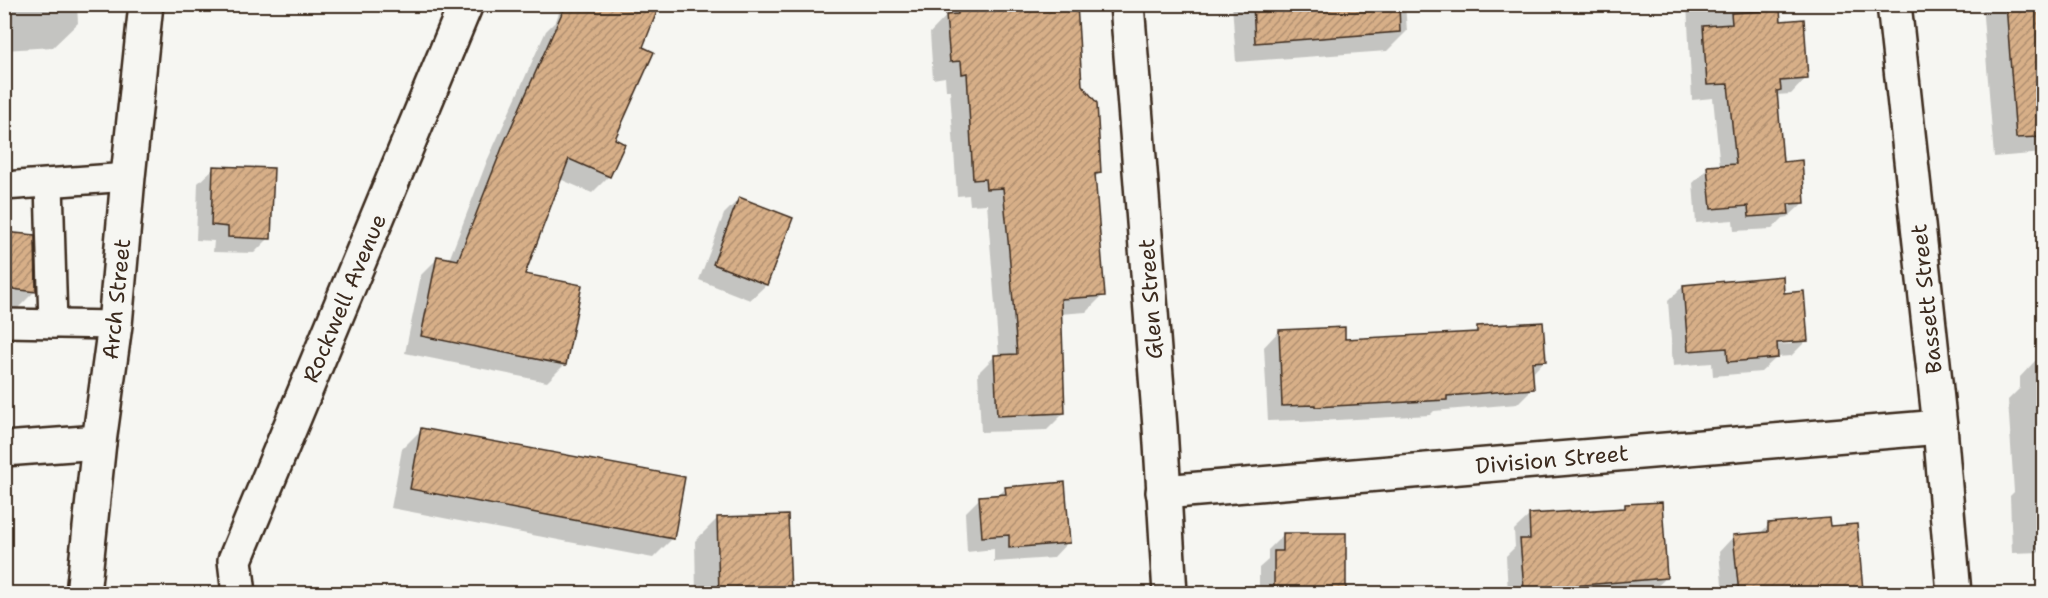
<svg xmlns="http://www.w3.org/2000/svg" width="2048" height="598" font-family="'Shantell Sans',sans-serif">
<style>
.shadow{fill:#0003;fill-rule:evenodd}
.building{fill:url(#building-hatch);stroke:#3b2a1e;stroke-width:1.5}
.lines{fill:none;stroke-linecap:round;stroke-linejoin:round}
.service-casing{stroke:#3b2a1e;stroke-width:32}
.minor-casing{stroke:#3b2a1e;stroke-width:38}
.secondary-casing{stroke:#3b2a1e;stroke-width:38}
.service{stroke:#f6f6f2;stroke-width:27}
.minor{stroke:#f6f6f2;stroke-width:33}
.secondary{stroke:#f6f6f2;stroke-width:33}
.labels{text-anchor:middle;stroke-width:4.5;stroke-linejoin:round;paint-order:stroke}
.street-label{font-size:22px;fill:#3b2a1e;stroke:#f6f6f2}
</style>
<defs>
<pattern id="building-hatch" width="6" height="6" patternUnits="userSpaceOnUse" patternTransform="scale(1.5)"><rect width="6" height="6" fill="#d7af88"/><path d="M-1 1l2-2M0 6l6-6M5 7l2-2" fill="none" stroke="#b08f6f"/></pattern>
</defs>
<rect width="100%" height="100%" fill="#f6f6f2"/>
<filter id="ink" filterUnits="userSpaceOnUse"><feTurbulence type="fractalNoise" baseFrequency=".0167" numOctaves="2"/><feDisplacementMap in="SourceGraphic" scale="12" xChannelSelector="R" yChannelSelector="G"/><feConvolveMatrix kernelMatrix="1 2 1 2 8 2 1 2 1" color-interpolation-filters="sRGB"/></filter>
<g filter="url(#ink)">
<g class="shadow">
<polygon points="4,4 77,4 78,23 53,47 4,50"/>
<polygon points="562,4 658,4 641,48 613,140 609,176 592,193 560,179 523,275 564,365 547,382 405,353 421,275 438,258 449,260 487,161 546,31 556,21"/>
<polygon points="1232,4 1405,4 1407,31 1387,51 1236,62"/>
<polygon points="1687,4 1775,4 1779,23 1806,78 1791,94 1776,95 1782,163 1804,202 1788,217 1783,218 1772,229 1734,231 1733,220 1696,223 1693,183 1708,168 1720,167 1713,98 1692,100"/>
<polygon points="1982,4 2044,4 2044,153 1994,157"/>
<polygon points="957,5 1081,85 1100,173 1094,178 1103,295 1086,312 1060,314 1064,413 1047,430 981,432 978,373 995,356 999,356 987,204 970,205 969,195 957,196 950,90 946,90 945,77 933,79 930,33"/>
<polygon points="214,168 269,238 254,253 213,252 214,241 196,240 198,183"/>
<polygon points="740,198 791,218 766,285 750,300 699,280 724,214"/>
<path d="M1683,286L1783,295L1806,341L1791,356L1777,357L1761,372L1713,376L1712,363L1673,366L1668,301ZM1792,341V344L1770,345L1769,342Z"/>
<polygon points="17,288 35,291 16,310 4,309 4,290 17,291"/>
<polygon points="1478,328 1545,360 1532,374 1532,389 1517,404 1434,411 1430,415 1300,422 1300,420 1268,421 1264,347 1279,331 1344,340 1471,334"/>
<polygon points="2035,361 2044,361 2044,552 2012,553 2010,496 2014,492 2008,400 2020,388 2020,377"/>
<polygon points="422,429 673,538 653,558 391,508 402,449"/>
<polygon points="1006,488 1068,542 1053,558 994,562 994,549 967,552 965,513 980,498 998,496"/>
<polygon points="1626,505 1666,578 1650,593 1508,594 1506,556 1515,547 1514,530 1530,515 1621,510"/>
<polygon points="717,519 789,594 696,594 695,541"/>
<polygon points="1769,525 1829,528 1861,589 1857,594 1723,594 1719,552 1734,536 1759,534"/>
<polygon points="1283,535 1345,594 1259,594 1259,568 1268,560 1268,550"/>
</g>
<g class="building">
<polygon points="566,4 660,4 643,47 654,52 615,139 625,144 610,177 569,159 525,274 582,285 566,365 421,336 437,256 458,260 504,143"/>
<polygon points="957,4 1077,4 1082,85 1097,103 1101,173 1095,174 1105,296 1061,299 1065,413 997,416 994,355 1017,354 1009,251 1003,188 986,189 985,179 973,180 967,73 962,74 961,61 950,62 946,15 958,14"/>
<polygon points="1253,4 1399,4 1400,32 1255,43"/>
<polygon points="2006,4 2043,4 2043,137 2016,138"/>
<polygon points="1780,10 1781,21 1804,19 1808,79 1780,81 1781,90 1777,91 1783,162 1802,160 1805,203 1788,204 1789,214 1749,217 1748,206 1711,209 1707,166 1736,164 1728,84 1707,85 1703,26 1732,24 1731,13"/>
<polygon points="213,166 274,168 271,239 228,237 228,227 211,225"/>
<polygon points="739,197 793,218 767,285 713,264"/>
<polygon points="4,232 35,235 36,292 4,288"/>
<polygon points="1783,276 1784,293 1804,291 1808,341 1777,343 1778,358 1728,362 1727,348 1688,351 1683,285"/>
<polygon points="1543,322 1546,361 1532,362 1534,389 1447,396 1447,400 1315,407 1315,405 1282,406 1279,330 1345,327 1345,339 1477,332 1477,326"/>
<polygon points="421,428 685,477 674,539 410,489"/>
<polygon points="1065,482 1070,543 1009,548 1009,535 982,537 979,496 1006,494 1005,487"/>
<polygon points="1662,502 1667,578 1524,590 1520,539 1530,539 1529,514 1625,508 1625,504"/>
<polygon points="788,515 791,594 719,594 717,517"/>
<polygon points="1829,518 1830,526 1857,524 1863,590 1819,594 1739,594 1733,535 1768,532 1768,523"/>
<polygon points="1283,533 1346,533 1346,594 1274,594 1274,551 1283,551"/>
</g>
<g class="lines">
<defs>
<g id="service">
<polyline points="49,183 53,324"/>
<polyline points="4,186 128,177"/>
<polyline points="4,323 115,325"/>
</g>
<g id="minor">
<polyline points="1127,4 1160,427 1170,594"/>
<polyline points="1894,4 1940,427 1954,594"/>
<polyline points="4,449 99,442"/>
<polyline points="1163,492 1940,427"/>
<polyline points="239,594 235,560 466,4"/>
</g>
<polyline id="secondary" points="83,594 99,442 115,325 128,177 146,4"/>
</defs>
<use href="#service" class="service-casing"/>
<use href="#minor" class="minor-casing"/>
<use href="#secondary" class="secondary-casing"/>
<use href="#service" class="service"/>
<use href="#minor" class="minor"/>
<use href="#secondary" class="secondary"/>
</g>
</g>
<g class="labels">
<g class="street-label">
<text transform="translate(344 298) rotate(-67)" y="8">Rockwell Avenue</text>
<text transform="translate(116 299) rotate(-84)" y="8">Arch Street</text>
<text transform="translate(1150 299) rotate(-94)" y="8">Glen Street</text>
<text transform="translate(1926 299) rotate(-96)" y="8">Bassett Street</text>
<text transform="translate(1552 459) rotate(-5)" y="8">Division Street</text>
</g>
</g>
<rect width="2048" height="598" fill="none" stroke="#f6f6f2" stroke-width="24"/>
<rect x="12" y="12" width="2024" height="574" fill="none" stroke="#3b2a1e" stroke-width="2" filter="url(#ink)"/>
</svg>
